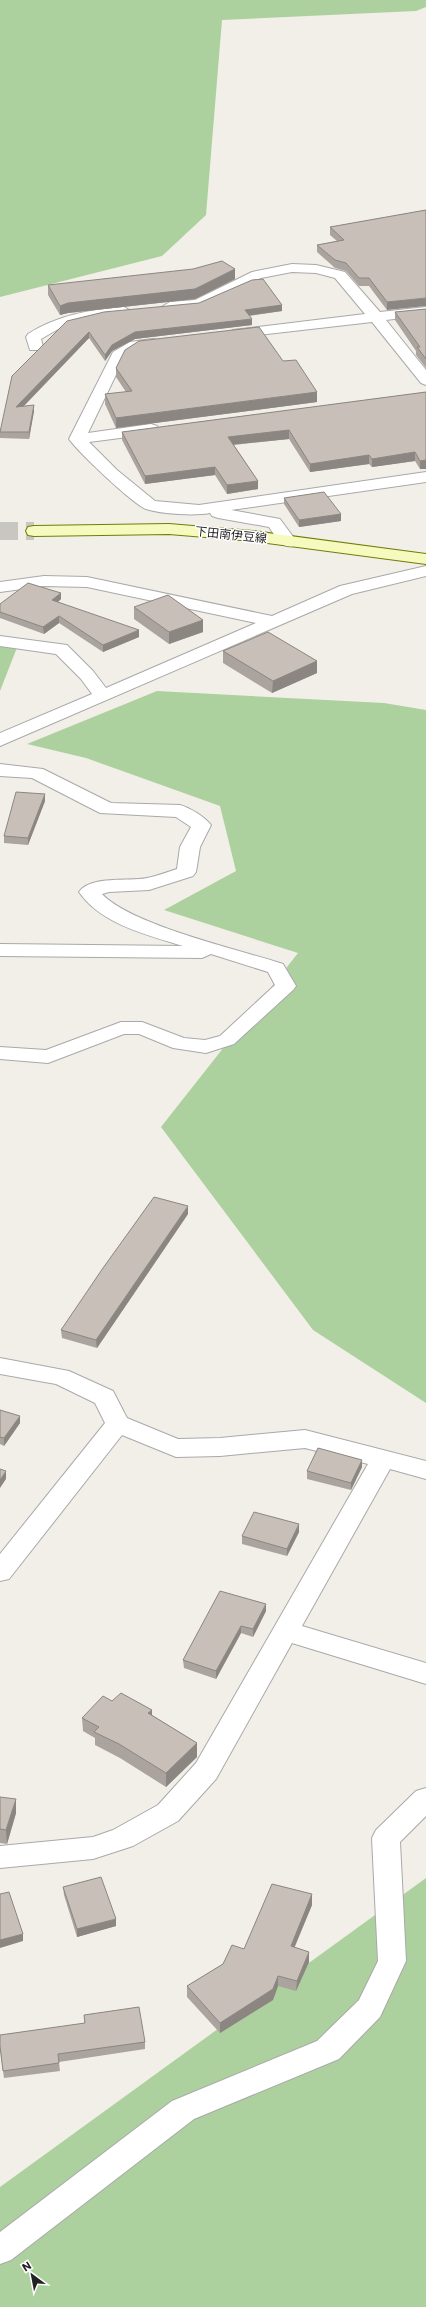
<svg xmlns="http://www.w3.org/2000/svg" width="426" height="2307" font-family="Commissioner,'Noto Sans JP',sans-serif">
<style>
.forest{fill:#add19e}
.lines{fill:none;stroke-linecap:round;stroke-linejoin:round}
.secondary-tunnel{stroke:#c8c6c1;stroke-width:18;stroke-dasharray:18 8;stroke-linecap:butt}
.street-casing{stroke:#a9a9a9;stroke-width:2}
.secondary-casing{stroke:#707d05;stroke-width:2}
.street{fill:#fff;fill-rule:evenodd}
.secondary{fill:#f7fabf;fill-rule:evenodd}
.wall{fill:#aba49e}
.shaded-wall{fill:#8b8681}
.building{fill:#c7bfb8;stroke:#8b8681}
.labels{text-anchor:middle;stroke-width:3;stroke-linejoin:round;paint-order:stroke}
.far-street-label{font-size:12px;fill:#222;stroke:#fff}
</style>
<rect width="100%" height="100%" fill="#f2efe9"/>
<g class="forest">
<polygon points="0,0 426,0 426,7 416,11 222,20 206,215 162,256 0,297"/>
<polygon points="0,636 20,640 0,691"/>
<polygon points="157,691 384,703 426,710 426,1403 313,1330 161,1127 298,953 164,910 236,871 220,806 86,758 27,744"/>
<polygon points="426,1878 426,2307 0,2307 0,2187"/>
</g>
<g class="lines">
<polyline class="secondary-tunnel" points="0,531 34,531"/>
<defs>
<g id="street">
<polygon points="292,264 316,265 345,272 380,312 426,307 426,315 386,320 426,370 426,385 421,383 372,322 233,338 226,334 233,330 365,314 335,278 316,273 292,272 261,278 203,307 170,310 163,306 170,302 195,300 252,272"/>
<path d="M124,307L131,311L129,314L78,321L60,328L41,339L43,347L40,350H30L26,337L28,334C58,315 89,310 124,307Z"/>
<path d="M153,339L158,340L160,343L158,346L139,349L124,358L88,433L151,424L157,426L159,429L157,432L151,434L89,442L117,470L155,501L199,505L426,472V482L231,510L280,519L297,542L295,546C281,549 276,537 269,527L218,518L212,516L210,513C194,516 162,514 146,509C133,504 78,452 69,439L113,352L130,342Z"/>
<polygon points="426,566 426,576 352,594 0,746 0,733 92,694 81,679 56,654 0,646 0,636 67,645 93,671 106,688 256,623 87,587 44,586 0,592 0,582 44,576 87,577 272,616 340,586"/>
<path d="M0,764L43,769L111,803L180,805C190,808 204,816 211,825L200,847L196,872L193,876L149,890L109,892L102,894C131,925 240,950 283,964L296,986L293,990L234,1044L206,1053L173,1048L139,1034H124L48,1063L0,1059V1047L46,1050L121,1022H142L184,1038L205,1040L220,1036L275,985L268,972L211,954L202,958L0,956V944L183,946C147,935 101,924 79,892C91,875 129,882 147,878C157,876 167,872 177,869L180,847L191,827L176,817L100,813L32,778L0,776Z"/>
<polygon points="0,1358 69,1371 113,1391 127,1418 178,1439 220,1438 305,1430 426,1461 426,1479 390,1469 302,1626 426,1663 426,1684 292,1643 216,1779 178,1821 133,1846 93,1859 0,1868 0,1846 93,1837 113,1830 158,1805 196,1763 368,1464 305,1448 220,1456 176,1457 122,1435 9,1579 0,1581 0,1554 105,1423 95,1403 56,1384 0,1374"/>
<polygon points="426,1788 426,1816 400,1842 406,1961 380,2017 339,2059 194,2119 11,2260 0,2264 0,2232 172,2101 317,2041 359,2000 378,1961 372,1838 376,1830 416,1791"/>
</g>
<polygon id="secondary" points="169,524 253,531 426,554 426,564 253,541 169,534 34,536 28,535 26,531 28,527 34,526"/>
</defs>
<use href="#street" class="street-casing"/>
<use href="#secondary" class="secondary-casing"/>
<use href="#street" class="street"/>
<use href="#secondary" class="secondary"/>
</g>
<g class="wall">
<polygon points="426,210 387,310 369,286 359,286 346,271 335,268 317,252 317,245 337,241 330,235 330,227"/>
<polygon points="235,269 235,279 195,299 68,313 60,315 48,295 48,285"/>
<polygon points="282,305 282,311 249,316 252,325 135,339 112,351 105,361 89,338 24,406 34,411 29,439 0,438 0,430 67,321"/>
<polygon points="426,309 426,368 416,355 416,351 395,320 395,312"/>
<polygon points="283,361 317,392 317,402 116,428 105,404 105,394 126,392 116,377 116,368"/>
<polygon points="426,392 426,469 420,469 415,461 372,467 369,464 310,472 289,439 234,445 258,481 258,489 227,494 215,475 145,484 122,440 122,432"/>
<polygon points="284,498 341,514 341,521 299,527 284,504"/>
<polygon points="61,593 61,599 58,602 139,637 103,652 59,623 44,634 0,618 0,604"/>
<polygon points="134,607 203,632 169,644 134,619"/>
<polygon points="223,651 317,661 317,673 272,693 223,663"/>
<polygon points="45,801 28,845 4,843 4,836"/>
<polygon points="188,1214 97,1348 62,1338 61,1330"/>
<polygon points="0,1410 20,1423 4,1446 0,1444"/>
<polygon points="362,1467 351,1490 307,1479 307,1471"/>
<polygon points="299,1532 287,1556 242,1544 242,1536"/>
<polygon points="266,1611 253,1637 241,1633 216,1679 184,1668 183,1660"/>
<polygon points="112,1701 152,1715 197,1743 197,1757 166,1787 120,1758 95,1745 95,1738 83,1731 82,1718"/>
<polygon points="0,1797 16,1813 7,1844 0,1843"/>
<polygon points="63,1887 116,1926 77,1937 64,1895"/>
<polygon points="312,1894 312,1905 294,1947 309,1952 309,1962 296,1991 278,1986 273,2000 220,2033 187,1997 187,1986 223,1964 244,1949"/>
<polygon points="84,2015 145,2042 145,2049 59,2062 60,2071 4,2078 0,2049 0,2035 85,2024"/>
</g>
<g class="shaded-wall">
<polygon points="235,269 235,279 195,299 68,313 60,315 60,306 68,303"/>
<polygon points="426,298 426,306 387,310 387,302"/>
<polygon points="282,305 282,311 245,316 245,310"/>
<polygon points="252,319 252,325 135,339 112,351 105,361 105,355 112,345 135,332"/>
<polygon points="89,332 89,338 17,413 16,407"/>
<polygon points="317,392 317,402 116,428 116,418"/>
<polygon points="34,405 34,411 29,439 29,432"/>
<polygon points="289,430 289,439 228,445 228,437"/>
<polygon points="415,452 415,461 372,467 372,459"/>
<polygon points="369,455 369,464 310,472 310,464"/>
<polygon points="426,460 426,469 420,469 420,461"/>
<polygon points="215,467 215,475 145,484 145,476"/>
<polygon points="258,481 258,489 227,494 227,485"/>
<polygon points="341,514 341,521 299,527 299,520"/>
<polygon points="61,593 61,599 52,607 52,600"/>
<polygon points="59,616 59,623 44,634 43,627"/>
<polygon points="203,620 203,632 169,644 169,632"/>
<polygon points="139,630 139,637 103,652 103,645"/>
<polygon points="317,661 317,673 272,693 273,681"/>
<polygon points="45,794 45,801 28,845 28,838"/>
<polygon points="188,1206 188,1214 97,1348 96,1340"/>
<polygon points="20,1416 20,1423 4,1446 4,1438"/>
<polygon points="362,1460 362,1467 351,1490 351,1483"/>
<polygon points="6,1471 6,1479 0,1488 0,1480"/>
<polygon points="299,1524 299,1532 287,1556 287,1549"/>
<polygon points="266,1604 266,1611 253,1637 253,1629"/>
<polygon points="241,1626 241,1633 216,1679 216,1671"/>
<polygon points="152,1710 152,1724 148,1713"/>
<polygon points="197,1743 197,1757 166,1787 166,1773"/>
<polygon points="16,1799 16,1813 7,1844 6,1830"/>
<polygon points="312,1894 312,1905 291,1956 291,1946"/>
<polygon points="116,1919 116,1926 77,1937 77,1929"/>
<polygon points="23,1934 23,1941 0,1948 0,1940"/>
<polygon points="309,1952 309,1962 296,1991 297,1981"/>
<polygon points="278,1976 278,1986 273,2000 220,2033 220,2023"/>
</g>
<g class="building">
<polygon points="426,210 426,298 387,302 369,278 359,278 346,263 335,260 317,245 344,240 330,227"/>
<polygon points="222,261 235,269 195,289 68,303 60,306 48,285 193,269"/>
<polygon points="263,279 282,305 245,310 252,319 135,332 112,345 105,355 89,332 16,407 34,405 29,432 0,432 12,376 67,321 104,312 199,303 252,280"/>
<polygon points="426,309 426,359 417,347 420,347 395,312"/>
<polygon points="259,327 283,361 296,360 317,392 116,418 105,394 132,391 116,368 125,350 139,341"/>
<polygon points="426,392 426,460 420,461 415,452 372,459 369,455 310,464 289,430 228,437 258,481 227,485 215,467 145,476 122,432"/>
<polygon points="324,492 341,514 299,520 284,498"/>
<polygon points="28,583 61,593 52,600 139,630 103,645 59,616 43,627 0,612 0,604"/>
<polygon points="168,595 203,620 169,632 134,607"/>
<polygon points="268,632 317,661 273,681 223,651"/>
<polygon points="16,792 45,794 28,838 4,836"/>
<polygon points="154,1197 188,1206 96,1340 61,1330 103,1268"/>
<polygon points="0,1410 20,1416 4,1438 0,1437"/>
<polygon points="318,1448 362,1460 351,1483 307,1471"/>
<polygon points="0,1469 6,1471 0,1480"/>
<polygon points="254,1512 299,1524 287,1549 242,1536"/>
<polygon points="220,1591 266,1604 253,1629 241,1626 216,1671 183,1660"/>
<polygon points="121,1693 152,1710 148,1713 197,1743 166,1773 119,1744 94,1732 99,1727 82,1718 103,1696 112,1701"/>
<polygon points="0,1797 16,1799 6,1830 0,1829"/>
<polygon points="101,1877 116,1919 77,1929 63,1887"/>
<polygon points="272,1884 312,1894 291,1946 309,1952 297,1981 278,1976 273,1989 220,2023 187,1986 223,1964 232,1945 244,1949"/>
<polygon points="9,1892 23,1934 0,1940 0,1894"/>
<polygon points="139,2007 145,2042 58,2054 59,2063 3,2071 0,2046 0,2035 85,2023 84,2015"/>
</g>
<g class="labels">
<g class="far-street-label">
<text transform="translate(231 535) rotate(6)" y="4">下田南伊豆線</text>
</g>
</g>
<g transform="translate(32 2275) rotate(328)" stroke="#ffffff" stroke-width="3" paint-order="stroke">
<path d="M0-3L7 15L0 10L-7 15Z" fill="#222222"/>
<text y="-6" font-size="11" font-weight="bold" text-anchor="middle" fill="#222222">N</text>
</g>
</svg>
